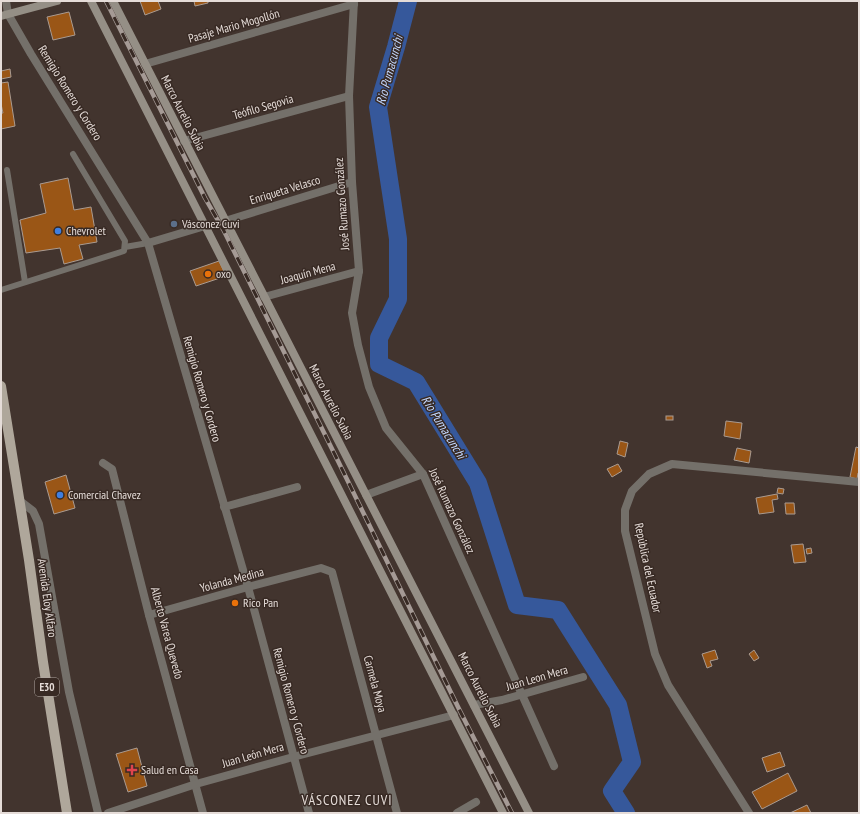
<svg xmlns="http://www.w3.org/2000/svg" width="860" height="814" font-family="'PT Sans Narrow',sans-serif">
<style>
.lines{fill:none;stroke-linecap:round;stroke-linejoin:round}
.river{stroke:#36589b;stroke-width:18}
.building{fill:#9a5616;stroke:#aa9b91}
.service{stroke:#74706a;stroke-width:6}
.minor{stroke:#74706a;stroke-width:8}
.tertiary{stroke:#74706a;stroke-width:8}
.secondary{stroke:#958f86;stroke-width:8}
.primary{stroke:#afa79b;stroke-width:10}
.rail-casing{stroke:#a59a95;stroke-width:4.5}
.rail{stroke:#382a24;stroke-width:3;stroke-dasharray:9;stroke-linecap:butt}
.service-dot{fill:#5c6f8a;stroke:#382a24;stroke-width:1.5}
.shop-dot{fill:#3f7fe0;stroke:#382a24;stroke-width:1.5}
.food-dot{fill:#e8710a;stroke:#382a24;stroke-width:1.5}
.health-dot{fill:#e0444e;stroke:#382a24;stroke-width:1.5}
.labels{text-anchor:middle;stroke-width:3;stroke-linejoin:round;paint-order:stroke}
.shield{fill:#382a24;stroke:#b1a7a2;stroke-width:1}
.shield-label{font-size:11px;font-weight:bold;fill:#e5dcd8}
.street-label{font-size:12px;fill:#e5dcd8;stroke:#382a24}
.poi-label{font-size:12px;fill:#e5dcd8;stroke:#382a24;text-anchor:start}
.water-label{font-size:13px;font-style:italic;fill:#c3d8ff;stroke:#382a24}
.quarter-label{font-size:14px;letter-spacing:1px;fill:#e5dcd8;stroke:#382a24}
</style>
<rect width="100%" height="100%" fill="#42342e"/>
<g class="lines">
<polyline class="river" points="408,1 396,47 378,107 398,239 398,299 379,338 379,364 416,382 478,483 517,605 558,610 618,705 632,762 612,791 626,813"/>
</g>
<g class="building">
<polygon points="140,1 158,1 161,9 145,15"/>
<polygon points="194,1 208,1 208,3 195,6"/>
<polygon points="69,12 75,35 53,40 47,17"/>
<polygon points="10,69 11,77 1,79 1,71"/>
<polygon points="8,82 15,126 1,129 1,113 3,113 1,104 1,83"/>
<polygon points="68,178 74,210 91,207 97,242 79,245 83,259 64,264 60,248 26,253 20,220 46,213 40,184"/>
<polygon points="219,261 226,276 196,286 190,271"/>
<rect x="666" y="416" width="7" height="4"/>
<polygon points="726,421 742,423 740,439 724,436"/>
<polygon points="620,441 628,443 625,457 617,454"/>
<polygon points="856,447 859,448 859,473 858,473 857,479 850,477"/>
<polygon points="737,448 751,451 749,463 734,460"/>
<polygon points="618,464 622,471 612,477 607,469"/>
<polygon points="66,475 75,508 54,514 45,482"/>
<polygon points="778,488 784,489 783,494 777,493"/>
<polygon points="777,494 778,499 772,500 774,512 759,514 756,498"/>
<polygon points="785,503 794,503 795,514 786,514"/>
<polygon points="803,544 806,562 794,563 791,545"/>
<polygon points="811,548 812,553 807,554 806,549"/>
<polygon points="715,650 718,659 710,661 712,666 707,668 702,654"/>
<polygon points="754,650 759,658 754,661 749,654"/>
<polygon points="137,748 147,786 128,792 116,754"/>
<polygon points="780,752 785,766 767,772 762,758"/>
<polygon points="788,773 797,791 762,809 752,792"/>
<polygon points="807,805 811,813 790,813"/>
</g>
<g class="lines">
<g class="service">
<polyline points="7,170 25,282"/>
<polyline points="125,247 148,243"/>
<polyline points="1,290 124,251 125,241 73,154"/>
</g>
<g class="minor">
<polyline points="6,1 8,14 31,54 148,243 248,587 309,813"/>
<polyline points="354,1 349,96 352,182 359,271 352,313 358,345 369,387 386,428 423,474 554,766"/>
<polyline points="145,64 354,4"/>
<polyline points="184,141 349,96"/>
<polyline points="225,221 352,182"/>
<polyline points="148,243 205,226"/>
<polyline points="264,297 359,271"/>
<polyline points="103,463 112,469 149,615 203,813"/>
<polyline points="366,495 423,474"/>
<polyline points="20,501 33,511 39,524 69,692 98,813"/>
<polyline points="224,507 297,487"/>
<polyline points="149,615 248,587 321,568 332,572 397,813"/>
<polyline points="474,705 502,700 583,677"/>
<polyline points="108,813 196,784 293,757 454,715"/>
<polyline points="457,813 476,802"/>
</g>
<polyline class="tertiary" points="749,813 668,685 655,654 625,531 625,510 632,491 649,474 672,464 859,482"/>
<g class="secondary">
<polyline points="91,1 503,813"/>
<polyline points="113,1 529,813"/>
<polyline points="1,16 57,1"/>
</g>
<polyline class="primary" points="1,386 29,560 43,662 67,813"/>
<defs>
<polyline id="rail" points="106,1 205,198 224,231 339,463 460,711 512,813"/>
</defs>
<use href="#rail" class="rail-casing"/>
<use href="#rail" class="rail"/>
</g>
<circle class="service-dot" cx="174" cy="224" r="4"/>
<g class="shop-dot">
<circle cx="58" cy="231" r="4"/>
<circle cx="60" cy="495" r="4"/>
</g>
<g class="food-dot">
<circle cx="208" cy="274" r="4"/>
<circle cx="235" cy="603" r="4"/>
</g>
<path class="health-dot" d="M130 764h4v4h4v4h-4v4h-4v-4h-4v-4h4z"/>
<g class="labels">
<rect class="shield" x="35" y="678" width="24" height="18" rx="3"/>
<g class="shield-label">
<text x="47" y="691">E30</text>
</g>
<g class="street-label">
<text transform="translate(234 26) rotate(-16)" y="4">Pasaje Mario Mogollón</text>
<text transform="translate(70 93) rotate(58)" y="4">Remigio Romero y Cordero</text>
<text transform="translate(263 107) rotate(-16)" y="4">Teófilo Segovia</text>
<text transform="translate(183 113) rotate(63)" y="4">Marco Aurelio Subia</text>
<text transform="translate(285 190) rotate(-17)" y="4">Enriqueta Velasco</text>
<text transform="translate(342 204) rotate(-94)" y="4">José Rumazo González</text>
<text transform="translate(308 273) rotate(-15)" y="4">Joaquín Mena</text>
<text transform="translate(202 389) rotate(74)" y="4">Remigio Romero y Cordero</text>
<text transform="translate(331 402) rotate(63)" y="4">Marco Aurelio Subia</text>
<text transform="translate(452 511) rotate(65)" y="4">José Rumazo González</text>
<text transform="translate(648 568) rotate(78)" y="4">República del Ecuador</text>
<text transform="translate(232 580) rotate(-15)" y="4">Yolanda Medina</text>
<text transform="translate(47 598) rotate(82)" y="4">Avenida Eloy Alfaro</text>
<text transform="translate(167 633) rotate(75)" y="4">Alberto Varea Quevedo</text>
<text transform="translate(537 678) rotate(-16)" y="4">Juan Leon Mera</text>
<text transform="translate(375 684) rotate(75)" y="4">Carmela Moya</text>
<text transform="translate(480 690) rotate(63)" y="4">Marco Aurelio Subia</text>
<text transform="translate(291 701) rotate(75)" y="4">Remigio Romero y Cordero</text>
<text transform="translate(253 755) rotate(-16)" y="4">Juan León Mera</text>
</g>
<g class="poi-label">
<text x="182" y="228">Vásconez Cuvi</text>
<text x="66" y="235">Chevrolet</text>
<text x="216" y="278">oxo</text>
<text x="68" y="499">Comercial Chavez</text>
<text x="243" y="607">Rico Pan</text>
<text x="141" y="774">Salud en Casa</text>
</g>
<g class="water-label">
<text transform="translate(389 70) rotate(-75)" y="5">Rio Pumacunchi</text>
<text transform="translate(444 427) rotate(58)" y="5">Rio Pumacunchi</text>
</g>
<g class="quarter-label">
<text x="347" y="805">VÁSCONEZ CUVI</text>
</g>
</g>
<rect width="860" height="814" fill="none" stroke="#e5dcd8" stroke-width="4"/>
</svg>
